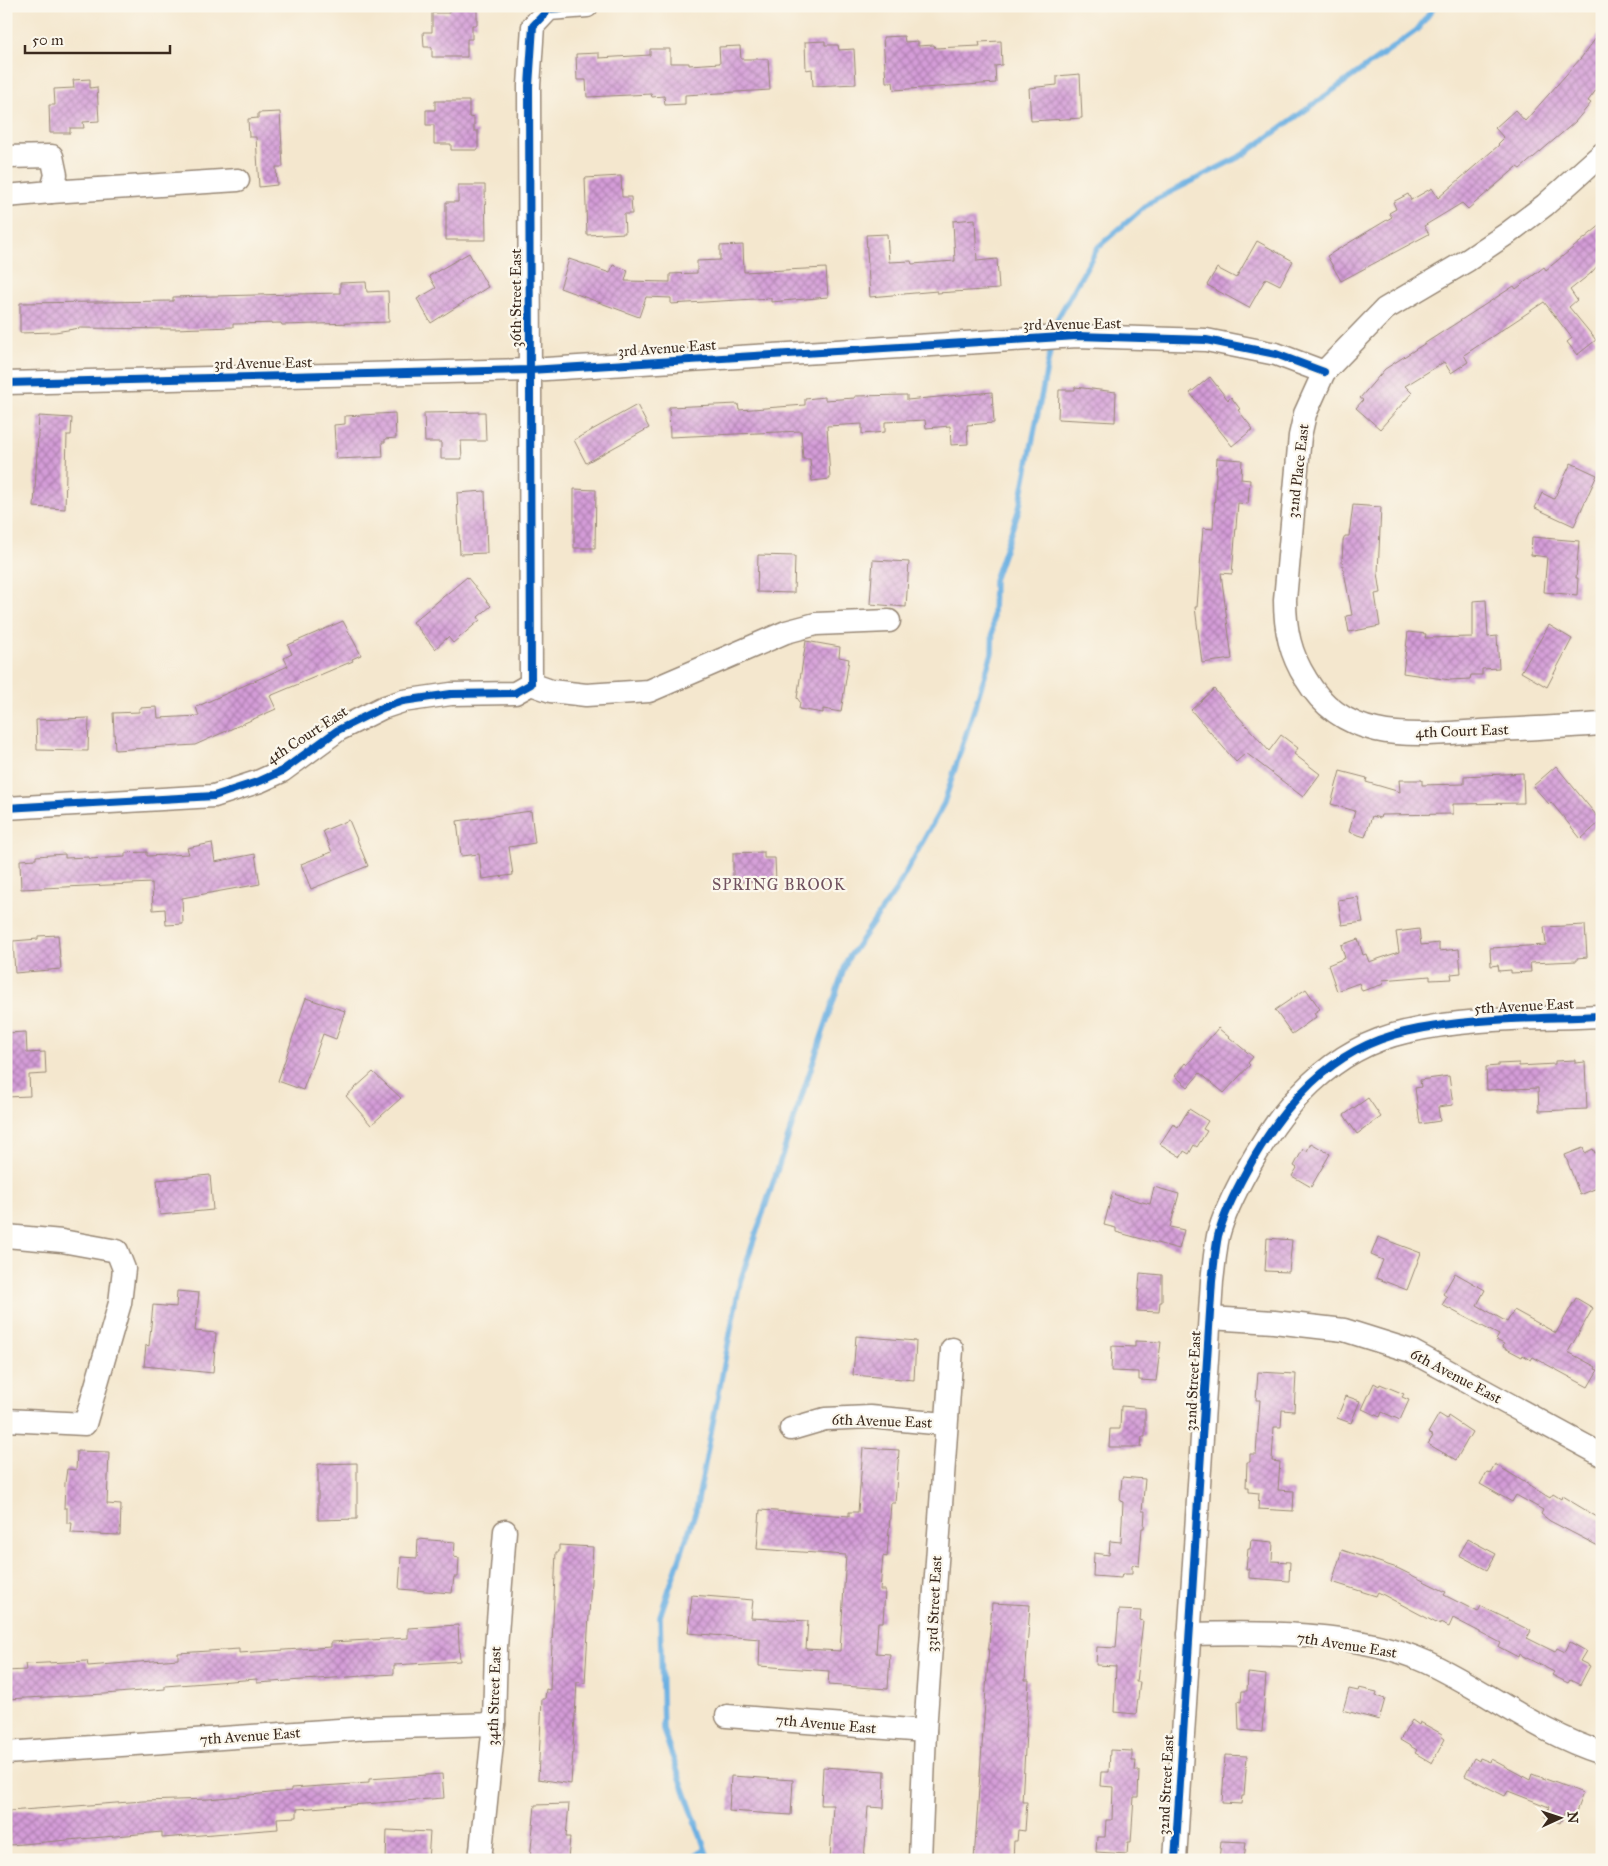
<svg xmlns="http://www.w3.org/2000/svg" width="1608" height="1866" font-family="'IM FELL Great Primer',serif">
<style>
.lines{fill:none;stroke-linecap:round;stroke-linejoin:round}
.stream{stroke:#6cb0e2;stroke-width:5.5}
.building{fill:url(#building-cross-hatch)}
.minor-casing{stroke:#988876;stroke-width:25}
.minor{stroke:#fff;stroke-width:22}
.cycleway-casing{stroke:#fbf7ec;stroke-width:11}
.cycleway{stroke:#0057b8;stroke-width:8}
.labels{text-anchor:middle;stroke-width:4.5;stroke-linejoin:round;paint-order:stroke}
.street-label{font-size:15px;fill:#3b2a1e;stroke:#fbf7ec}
.neighbourhood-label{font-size:16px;letter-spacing:1px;fill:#71525f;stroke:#fbf7ec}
</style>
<defs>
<pattern id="building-cross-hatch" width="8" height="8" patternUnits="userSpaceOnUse" patternTransform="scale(1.25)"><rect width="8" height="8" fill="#d49cd8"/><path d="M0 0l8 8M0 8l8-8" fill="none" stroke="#ad7faf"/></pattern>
</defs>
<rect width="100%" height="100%" fill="#fbf7ec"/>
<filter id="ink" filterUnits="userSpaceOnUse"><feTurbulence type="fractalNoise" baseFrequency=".02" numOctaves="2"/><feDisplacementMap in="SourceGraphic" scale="10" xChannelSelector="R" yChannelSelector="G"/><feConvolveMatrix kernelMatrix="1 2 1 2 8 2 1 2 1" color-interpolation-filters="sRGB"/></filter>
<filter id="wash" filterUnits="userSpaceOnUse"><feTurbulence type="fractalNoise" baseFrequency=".0096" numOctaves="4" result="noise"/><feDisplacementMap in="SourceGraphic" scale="20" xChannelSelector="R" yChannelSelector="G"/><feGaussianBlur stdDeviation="1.12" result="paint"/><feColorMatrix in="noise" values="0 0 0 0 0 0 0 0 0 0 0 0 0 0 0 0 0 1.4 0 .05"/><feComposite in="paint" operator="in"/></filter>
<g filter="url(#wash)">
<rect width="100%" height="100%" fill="#f4e7ce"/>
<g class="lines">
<g class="stream">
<polyline points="1054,333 1056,321 1098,247 1149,203 1243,155 1417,30 1435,6"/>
<polyline points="689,1860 704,1849"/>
<polyline points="709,1860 663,1730 660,1616 696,1510 740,1282 847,960 896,890 944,803 992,653 994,580 1019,509 1052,342"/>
</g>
</g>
<g id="blocks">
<g class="building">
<polygon points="449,6 477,6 477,25 472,25 472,39 467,39 467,57 432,57 432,47 424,47 423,32 432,32 432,13 449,13"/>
<polygon points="1602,30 1602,82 1588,101 1591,103 1575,122 1520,169 1517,167 1468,209 1462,203 1424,226 1429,234 1341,281 1327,256 1392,217 1389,213 1396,209 1393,202 1408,194 1411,200 1432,188 1438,198 1499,145 1498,144 1504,138 1495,128 1515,110 1525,121 1581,58"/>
<polygon points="904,36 905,42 918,41 918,46 934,45 935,48 980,46 979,42 1001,41 1002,65 995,66 996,83 894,90 893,82 886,82 883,37"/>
<polygon points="825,41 825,45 838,45 839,50 854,49 856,84 813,86 812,69 806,70 805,42"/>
<polygon points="740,46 741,59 768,59 770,90 685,95 685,104 665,105 664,96 652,97 651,94 587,97 586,80 577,80 576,54 599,53 599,58 650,55 650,49 670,49 670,63 689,63 689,65 720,63 719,47"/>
<polygon points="1080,74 1082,118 1031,121 1029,88 1057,85 1057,76"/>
<polygon points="90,79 90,88 97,87 99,121 83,122 84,128 70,128 70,133 50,133 49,105 55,105 54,89 74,88 73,80"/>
<polygon points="435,101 469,101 469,117 474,118 474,131 478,131 478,150 451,150 451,144 434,144 434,125 426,125 426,110 435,110"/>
<polygon points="280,112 283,167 276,167 277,185 259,187 256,137 249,137 248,119 258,118 258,113"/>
<polygon points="621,176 622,197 631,197 632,214 624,214 625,233 587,235 585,178"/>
<polygon points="458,185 485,185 486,240 446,240 446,202 458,202"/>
<polygon points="975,219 977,261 997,259 999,289 937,293 937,291 870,297 866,235 887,234 889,262 911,261 912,264 955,261 953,221"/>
<polygon points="1602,224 1602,261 1590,274 1570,290 1577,300 1569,307 1596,340 1577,355 1567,342 1572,338 1544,302 1464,355 1468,362 1451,373 1444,362 1405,386 1412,393 1380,429 1356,408 1363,400 1360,398 1385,369 1514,286 1516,289 1544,267 1546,270"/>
<polygon points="1257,241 1293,261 1280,285 1266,278 1249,308 1207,285 1217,268 1236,278"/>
<polygon points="743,245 744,272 826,268 828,297 771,302 771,298 671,304 671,298 646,297 639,317 560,288 569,259 610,273 613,265 628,270 625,281 670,282 670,274 697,273 697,261 720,260 720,246"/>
<polygon points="469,253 488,287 431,323 417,299 436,288 429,276"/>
<polygon points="366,282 367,292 388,291 389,322 282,325 281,323 233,324 233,327 174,329 80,328 55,332 20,333 20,303 173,301 173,297 340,293 340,283"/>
<polygon points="1210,377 1228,400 1231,397 1240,409 1238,410 1253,429 1232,446 1190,393"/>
<polygon points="1075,387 1116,392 1115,422 1058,419 1059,390 1075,390"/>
<polygon points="992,392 994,423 967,425 968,444 951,445 950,426 926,428 925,420 885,422 885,432 862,434 862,424 827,426 830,479 812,481 810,459 803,459 801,431 670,437 669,407 738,404 739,410 805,405 805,399 825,397 825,400 855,398 855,396 907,395 907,400"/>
<polygon points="637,405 649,428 586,463 574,440"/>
<polygon points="485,412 486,441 461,441 462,459 441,459 441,442 425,442 424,413"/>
<polygon points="395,413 396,438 385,439 385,442 382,442 383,457 336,459 334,425 345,424 345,416"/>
<polygon points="39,416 72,418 71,435 67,435 65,509 34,507"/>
<polygon points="1217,458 1242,460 1241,479 1250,480 1248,504 1238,503 1232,574 1221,573 1232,659 1202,663 1195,607 1197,607 1203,528 1213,529"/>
<polygon points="1571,463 1597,475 1574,526 1535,508 1542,493 1554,499"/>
<polygon points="574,489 596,490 595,548 574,548"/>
<polygon points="485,491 487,553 460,554 457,493"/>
<polygon points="1353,505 1381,507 1378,573 1381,593 1375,594 1380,626 1349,632 1346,616 1352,615 1342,561 1343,541 1345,536 1349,536"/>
<polygon points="1532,537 1579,541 1576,578 1578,578 1577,595 1544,592 1547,557 1531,555"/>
<polygon points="758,555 795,556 794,593 757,592"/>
<polygon points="873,560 909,562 906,607 870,604"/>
<polygon points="467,577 491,606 478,617 480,620 453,643 448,637 435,649 413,622"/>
<polygon points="1486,600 1488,637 1497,636 1499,668 1482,669 1482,675 1471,675 1470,679 1450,680 1403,673 1408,632 1426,634 1425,638 1473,637 1473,601"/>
<polygon points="343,621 361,655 352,659 353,661 270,696 276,709 195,745 115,750 113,713 139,712 139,708 157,707 158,718 199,716 196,707 288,666 284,658 292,654 288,645"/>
<polygon points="1549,625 1572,639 1547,687 1521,672"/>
<polygon points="806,641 840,647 839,657 849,659 841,712 823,709 823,713 799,709 800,702 797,698"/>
<polygon points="1214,689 1269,751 1281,735 1298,748 1294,754 1320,774 1303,797 1246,753 1236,762 1191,710"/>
<polygon points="89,718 88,751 37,750 36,720"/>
<polygon points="1556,766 1601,821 1581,839 1551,802 1549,804 1533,786"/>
<polygon points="1340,771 1367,778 1366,782 1400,792 1399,780 1422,780 1422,785 1464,784 1464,776 1523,773 1524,803 1453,804 1453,814 1381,815 1380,818 1372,816 1365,837 1349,832 1355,811 1331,804"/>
<polygon points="531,811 535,843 509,847 513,875 482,879 479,854 461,856 457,821"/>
<polygon points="349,820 368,866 311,889 301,864 332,852 323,831"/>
<polygon points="212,843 215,862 255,854 260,884 182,898 183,924 166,925 165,909 153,910 152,883 21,889 20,860 36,859 36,856 65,854 65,858 89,857 89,859 125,857 125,853 147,852 147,856 189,854 187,848"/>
<polygon points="764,852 764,858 775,858 776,882 733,882 733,853"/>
<polygon points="1358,897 1363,922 1342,925 1338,900"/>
<polygon points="1585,925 1587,957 1577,958 1577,961 1530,963 1531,972 1511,973 1511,970 1499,971 1498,965 1491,966 1490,948 1546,945 1544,927"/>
<polygon points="1419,929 1421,945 1439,943 1439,951 1459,949 1461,973 1451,974 1452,979 1430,980 1430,976 1382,980 1384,984 1362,991 1359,983 1337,991 1328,965 1345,958 1341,945 1358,939 1363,955 1366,954 1369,962 1399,952 1396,932"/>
<polygon points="58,935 61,969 15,973 13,941 38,939 38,936"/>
<polygon points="1306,989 1320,1009 1314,1013 1316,1017 1292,1034 1275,1010"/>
<polygon points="306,998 345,1011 336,1039 323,1034 303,1090 278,1081"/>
<polygon points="1218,1028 1253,1057 1248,1063 1250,1065 1224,1093 1200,1073 1188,1087 1175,1076 1185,1063 1187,1065"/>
<polygon points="26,1032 27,1053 45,1052 46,1074 29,1075 30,1096 6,1097 6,1033"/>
<polygon points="1575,1060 1575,1063 1585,1062 1587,1109 1539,1111 1538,1088 1487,1090 1486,1067 1498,1066 1498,1064 1519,1063 1519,1066 1555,1064 1555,1061"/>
<polygon points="373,1072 401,1098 371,1125 346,1096"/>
<polygon points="1449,1076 1453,1105 1438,1107 1440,1121 1420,1124 1415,1088 1421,1087 1420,1080"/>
<polygon points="1368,1098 1381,1117 1357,1134 1344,1115"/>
<polygon points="1189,1109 1208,1121 1203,1129 1207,1131 1197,1147 1194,1145 1189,1154 1184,1151 1181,1157 1160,1144 1173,1124 1178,1127"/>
<polygon points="1311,1143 1330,1154 1311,1187 1292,1176 1297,1168 1294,1166 1303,1149 1307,1151"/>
<polygon points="1583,1148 1585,1153 1593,1149 1595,1153 1602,1151 1602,1186 1580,1195 1565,1155"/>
<polygon points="210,1175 213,1210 160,1215 157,1180"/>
<polygon points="1154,1187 1179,1194 1170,1227 1184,1230 1179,1249 1116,1232 1116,1228 1104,1225 1112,1194 1150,1204"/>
<polygon points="1378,1237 1421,1253 1407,1290 1376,1278 1383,1260 1371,1255"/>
<polygon points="1267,1238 1292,1240 1289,1272 1265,1271"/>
<polygon points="1140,1273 1162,1275 1162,1302 1160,1302 1159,1312 1137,1311"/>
<polygon points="1455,1273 1485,1290 1477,1305 1507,1322 1514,1310 1556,1333 1576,1298 1593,1308 1568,1352 1596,1367 1595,1369 1598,1370 1588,1387 1533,1357 1531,1360 1523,1355 1522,1357 1503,1347 1504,1344 1496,1340 1499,1335 1442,1305 1447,1297 1443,1294"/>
<polygon points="177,1291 199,1293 195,1331 216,1333 213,1373 144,1366 146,1345 149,1346 153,1305 176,1307"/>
<polygon points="856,1336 916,1341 914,1380 853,1375"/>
<polygon points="1135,1341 1161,1342 1156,1381 1139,1380 1139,1372 1111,1371 1112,1346 1135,1347"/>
<polygon points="1258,1372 1296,1374 1294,1411 1282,1410 1281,1427 1274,1427 1272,1461 1280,1462 1278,1490 1294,1491 1293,1511 1258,1509 1259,1493 1249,1492 1249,1487 1246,1487 1247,1462 1250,1462 1250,1454 1256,1454 1260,1400 1256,1400"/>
<polygon points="1374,1383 1379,1386 1380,1384 1404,1394 1402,1397 1409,1400 1400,1420 1382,1412 1380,1417 1362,1409"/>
<polygon points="1346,1396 1360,1401 1351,1423 1337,1418"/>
<polygon points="1121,1406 1145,1408 1145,1437 1142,1437 1141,1447 1109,1447 1110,1429 1120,1429"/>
<polygon points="1439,1414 1447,1419 1448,1416 1472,1432 1456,1460 1428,1444 1433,1436 1428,1433"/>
<polygon points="863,1448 899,1450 895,1503 891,1503 887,1557 883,1556 880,1590 885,1590 883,1622 878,1622 876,1653 890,1654 888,1689 828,1685 829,1671 759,1666 760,1639 688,1633 692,1595 753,1600 751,1618 808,1621 806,1649 840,1651 846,1555 757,1549 760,1510 849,1516 849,1512 858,1512"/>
<polygon points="77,1451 109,1452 107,1504 121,1505 120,1535 71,1533 72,1523 67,1523 67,1508 64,1508 65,1483 67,1469 76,1470"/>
<polygon points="357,1463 357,1519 318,1520 318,1464"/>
<polygon points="1495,1464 1550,1498 1553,1494 1561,1499 1562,1496 1602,1520 1602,1548 1550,1521 1541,1514 1543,1510 1516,1495 1512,1502 1480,1484 1487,1472 1490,1473"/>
<polygon points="1122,1477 1145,1479 1142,1511 1145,1511 1144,1528 1142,1528 1139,1566 1132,1565 1132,1574 1122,1574 1121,1578 1093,1576 1094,1553 1109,1555 1110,1541 1121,1542 1123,1502 1120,1501"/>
<polygon points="418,1539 455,1542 454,1557 459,1558 458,1577 454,1577 452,1593 399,1589 401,1557 417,1558"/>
<polygon points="1468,1539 1496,1554 1487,1570 1459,1555"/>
<polygon points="1251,1540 1273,1542 1272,1561 1290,1562 1289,1581 1249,1578 1249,1569 1246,1569 1248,1549 1250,1549"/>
<polygon points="559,1545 593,1547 585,1683 577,1682 571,1784 538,1779 542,1699 545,1699 546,1689 550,1690 556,1552 559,1552"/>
<polygon points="1342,1550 1397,1568 1446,1592 1444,1595 1478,1612 1481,1606 1531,1631 1527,1638 1555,1652 1557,1648 1565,1652 1570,1642 1586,1651 1580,1661 1590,1666 1580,1685 1570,1680 1568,1683 1552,1675 1554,1672 1519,1654 1518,1657 1499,1647 1501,1643 1453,1618 1449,1627 1440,1623 1440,1625 1378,1592 1376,1596 1332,1582"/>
<polygon points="992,1603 1030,1605 1025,1680 1029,1680 1022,1802 1027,1802 1025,1831 1018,1830 1017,1841 1014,1841 1013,1860 974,1860"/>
<polygon points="1119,1610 1141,1611 1140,1620 1143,1621 1136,1682 1140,1682 1136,1714 1114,1712 1116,1666 1096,1665 1097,1647 1116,1648"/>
<polygon points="458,1625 460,1661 394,1665 394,1674 257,1683 257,1679 165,1686 165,1689 105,1694 6,1699 6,1671 26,1670 25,1664 87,1661 88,1666 178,1659 178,1653 239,1649 239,1653 331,1647 331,1642 408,1638 408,1628"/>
<polygon points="1248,1673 1266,1675 1262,1732 1239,1730 1238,1701 1241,1702 1242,1691 1247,1691"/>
<polygon points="1359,1688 1377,1692 1376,1696 1385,1699 1379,1720 1343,1710 1349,1689 1358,1691"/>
<polygon points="1412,1720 1419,1725 1420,1722 1442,1734 1441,1736 1445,1739 1432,1763 1415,1753 1417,1750 1400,1740"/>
<polygon points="1110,1750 1132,1751 1132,1761 1136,1761 1135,1771 1139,1771 1138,1797 1134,1797 1131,1842 1128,1842 1127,1854 1096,1852 1097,1837 1105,1837 1106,1820 1112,1820 1113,1787 1100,1786 1101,1772 1109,1772"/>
<polygon points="1225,1755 1247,1756 1244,1796 1242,1796 1241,1804 1222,1803"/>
<polygon points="1474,1758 1479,1761 1480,1758 1490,1762 1491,1759 1530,1780 1532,1774 1583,1793 1574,1817 1564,1813 1560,1823 1545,1817 1549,1807 1508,1791 1505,1796 1465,1776"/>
<polygon points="823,1767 885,1771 884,1808 868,1807 864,1860 830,1860 833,1805 821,1805"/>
<polygon points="442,1774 444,1798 297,1809 297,1817 277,1818 278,1829 162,1838 162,1832 10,1845 9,1811 143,1801 209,1799 291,1791 291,1788 369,1783 369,1779"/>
<polygon points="731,1776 793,1780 791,1815 729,1811"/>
<polygon points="569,1804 566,1837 570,1837 568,1860 530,1860 535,1805"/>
<polygon points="387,1830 430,1832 428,1860 386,1860"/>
<polygon points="1221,1841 1246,1842 1244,1860 1219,1860"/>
</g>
</g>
</g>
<g filter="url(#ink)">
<use href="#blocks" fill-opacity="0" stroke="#988876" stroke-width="1"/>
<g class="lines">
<defs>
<g id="minor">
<path d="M1602,154L1545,205L1508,233L1468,260L1385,309L1324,372L1305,414L1300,436L1285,600C1285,629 1290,654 1306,679C1345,745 1414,735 1480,731C1521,729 1561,727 1602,724"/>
<polyline points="6,157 52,156 56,175 51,192 6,196"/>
<polyline points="51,192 238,180"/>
<polyline points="6,383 530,370 1077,336 1206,340 1276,354 1324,372"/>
<polyline points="531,684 529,86 533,26 549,9 587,6"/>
<polyline points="531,684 551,691 586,695 649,691 786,632 816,624 889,621"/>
<polyline points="6,808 214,796 260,781 282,771 338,730 382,708 403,701 451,694 515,693 531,684"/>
<polyline points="6,1236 62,1241 117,1251 124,1269 120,1303 85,1424 6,1420"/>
<polyline points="1210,1318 1274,1322 1344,1330 1411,1351 1602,1455"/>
<polyline points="791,1429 825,1419 870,1417 945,1424"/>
<path d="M1189,1634C1263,1632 1358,1631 1426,1662C1486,1690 1538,1733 1602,1753"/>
<polyline points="727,1716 925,1731"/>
<polyline points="6,1753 368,1728 494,1724"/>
<polyline points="480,1860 494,1724 496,1647 505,1531"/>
<polyline points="920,1860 925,1731 952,1349"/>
<path d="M1175,1860L1212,1281C1214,1266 1215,1251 1218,1236C1224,1213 1236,1190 1247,1170C1283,1105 1330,1049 1405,1032C1468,1017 1537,1019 1602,1016"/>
</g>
</defs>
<use href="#minor" class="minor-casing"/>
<use href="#minor" class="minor"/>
<defs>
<g id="cycleway">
<polyline points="6,383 530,370 1077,336 1206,340 1276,354 1324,372"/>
<polyline points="6,808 214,796 260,781 282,771 338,730 382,708 403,701 451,694 515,693 531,684 529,86 533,26 549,9 587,6"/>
<path d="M1175,1860L1212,1281C1214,1266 1215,1251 1218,1236C1224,1213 1236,1190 1247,1170C1283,1105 1330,1049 1405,1032C1468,1017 1537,1019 1602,1016"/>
</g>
</defs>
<use href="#cycleway" class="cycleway-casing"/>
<use href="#cycleway" class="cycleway"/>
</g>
</g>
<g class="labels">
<g class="street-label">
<text transform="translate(516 298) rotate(-90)" y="5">36th Street East</text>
<text transform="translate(1072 324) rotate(-1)" y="5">3rd Avenue East</text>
<text transform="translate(667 348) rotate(-4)" y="5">3rd Avenue East</text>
<text transform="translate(263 363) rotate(-1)" y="5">3rd Avenue East</text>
<text transform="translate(1298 471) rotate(-83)" y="5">32nd Place East</text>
<text transform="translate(1462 731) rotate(-2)" y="5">4th Court East</text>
<text transform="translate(307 735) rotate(-33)" y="5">4th Court East</text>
<text transform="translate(1524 1006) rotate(-3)" y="5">5th Avenue East</text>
<text transform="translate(1456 1376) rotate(28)" y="5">6th Avenue East</text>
<text transform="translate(1193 1381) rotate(-87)" y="5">32nd Street East</text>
<text transform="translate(882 1421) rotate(2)" y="5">6th Avenue East</text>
<text transform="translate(934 1604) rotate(-87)" y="5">33rd Street East</text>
<text transform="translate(1347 1645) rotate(9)" y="5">7th Avenue East</text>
<text transform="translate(494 1696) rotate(-88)" y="5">34th Street East</text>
<text transform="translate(826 1724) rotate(5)" y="5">7th Avenue East</text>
<text transform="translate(250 1736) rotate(-4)" y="5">7th Avenue East</text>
<text transform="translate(1166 1785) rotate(-87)" y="5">32nd Street East</text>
</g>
<g class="neighbourhood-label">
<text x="779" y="890">SPRING BROOK</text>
</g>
</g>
<rect width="1608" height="1866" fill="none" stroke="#fbf7ec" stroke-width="25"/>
<g transform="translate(1560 1818) rotate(87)" stroke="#fbf7ec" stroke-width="4" paint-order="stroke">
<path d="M0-4L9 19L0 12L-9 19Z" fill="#3b2a1e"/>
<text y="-8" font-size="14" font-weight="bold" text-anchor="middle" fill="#3b2a1e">N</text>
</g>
<path d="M25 45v8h145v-8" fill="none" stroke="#3b2a1e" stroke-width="2.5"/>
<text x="32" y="45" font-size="15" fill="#3b2a1e" stroke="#fbf7ec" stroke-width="4" paint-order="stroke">50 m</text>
</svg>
